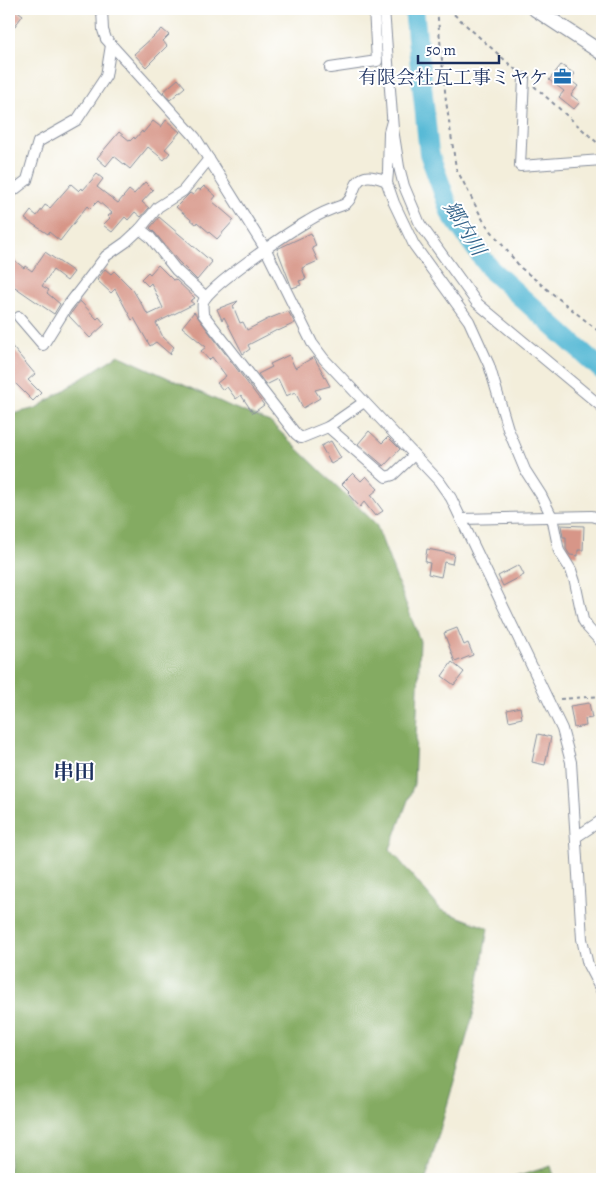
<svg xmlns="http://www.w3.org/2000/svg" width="611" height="1188" font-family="Alegreya,'Noto Serif JP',serif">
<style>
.forest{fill:#84ab62;stroke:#506d60}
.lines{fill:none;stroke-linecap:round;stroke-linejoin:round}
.river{stroke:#58bad6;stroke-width:20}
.building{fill:#d79688}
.minor-casing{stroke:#878e9c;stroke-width:12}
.secondary-casing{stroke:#878e9c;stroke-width:16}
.path{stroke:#878e9c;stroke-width:2;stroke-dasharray:4 4;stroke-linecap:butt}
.minor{stroke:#fff;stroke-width:10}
.secondary{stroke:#fff;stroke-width:14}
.labels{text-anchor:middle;stroke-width:4;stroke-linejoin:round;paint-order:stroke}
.poi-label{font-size:19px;fill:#1b2f5e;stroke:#fff;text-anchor:end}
.water-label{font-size:20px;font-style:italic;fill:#306088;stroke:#fff}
.quarter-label{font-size:21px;font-weight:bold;fill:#1b2f5e;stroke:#fff}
</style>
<rect width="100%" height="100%" fill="#fff"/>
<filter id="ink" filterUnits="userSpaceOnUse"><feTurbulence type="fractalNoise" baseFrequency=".02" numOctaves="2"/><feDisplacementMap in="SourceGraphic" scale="10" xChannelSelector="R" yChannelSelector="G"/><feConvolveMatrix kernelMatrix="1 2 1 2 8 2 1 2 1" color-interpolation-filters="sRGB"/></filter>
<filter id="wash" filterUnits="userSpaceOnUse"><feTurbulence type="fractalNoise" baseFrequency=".0096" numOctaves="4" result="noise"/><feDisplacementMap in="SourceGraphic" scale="20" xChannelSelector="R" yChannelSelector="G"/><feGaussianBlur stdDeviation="1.12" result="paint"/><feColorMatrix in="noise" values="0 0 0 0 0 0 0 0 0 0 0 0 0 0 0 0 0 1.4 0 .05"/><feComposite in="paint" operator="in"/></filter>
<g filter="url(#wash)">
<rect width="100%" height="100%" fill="#f3eedb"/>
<g class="forest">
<polygon points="118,355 232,407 270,422 376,524 420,641 414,784 390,849 441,910 488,928 473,1015 426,1179 9,1179 9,415 36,408"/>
<polygon points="551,1166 555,1179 509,1179"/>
</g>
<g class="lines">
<polyline class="river" points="414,9 429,153 451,214 491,270 602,370"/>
</g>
<g id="blocks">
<g class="building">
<polygon points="9,9 15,9 23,15 9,34"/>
<polygon points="162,29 169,35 163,41 167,46 146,67 134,54"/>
<polygon points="561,65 575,74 570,80 578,86 571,95 580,102 574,109 559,97 564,91 549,80"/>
<polygon points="178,79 185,87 170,100 163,92"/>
<polygon points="166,120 180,132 165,149 170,153 164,160 148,147 130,169 114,156 106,166 97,158 119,132 130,141 134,137 135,139 142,131 143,133 153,121 161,127"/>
<polygon points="97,174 103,179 97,187 118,203 129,190 134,194 145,182 153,190 142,202 149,208 141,217 135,212 128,220 125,217 112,232 103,225 110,218 108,216 112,213 98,201 90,209 87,206 60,241 49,232 48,234 25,219 31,211 37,216 45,205 50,208 71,184 79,191 82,188 83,190"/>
<polygon points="204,186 216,196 212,201 234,220 217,239 197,222 196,224 176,207 190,193 193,195 198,189 200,190"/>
<polygon points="159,217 212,262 197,280 178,261 155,233 150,228"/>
<polygon points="311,233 316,246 312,248 318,261 302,268 306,279 299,281 301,285 292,288 277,249"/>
<polygon points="45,252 74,272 67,281 53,270 42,286 49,290 47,293 60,304 54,314 9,283 9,268 14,260 24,268 25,266 32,271"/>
<polygon points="158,265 173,280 175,279 195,298 190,301 194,304 156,323 163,337 174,347 170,352 171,355 156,342 150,346 134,318 132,320 115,289 111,293 97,280 105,269 111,274 114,271 133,290 148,315 163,308 151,283 148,286 141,279 148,272 150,274"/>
<polygon points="80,301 97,319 99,317 105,324 90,338 69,316"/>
<polygon points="238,301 233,306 240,323 243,322 247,330 268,319 288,311 295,323 278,331 277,330 248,345 250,349 243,354 224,317 222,320 217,309"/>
<polygon points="194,312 264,405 253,413 241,395 236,399 227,387 223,390 217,383 226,376 212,357 209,360 201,351 206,347 182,327"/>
<polygon points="9,343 35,374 28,380 41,393 33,401 13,381 9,384"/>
<polygon points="289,355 295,368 314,357 330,386 315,390 320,398 303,408 295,392 286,396 278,379 266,385 258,374 272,367 270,364"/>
<polygon points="369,431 382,443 388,437 400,449 384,466 358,444"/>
<polygon points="331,441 341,458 331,464 321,446"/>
<polygon points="353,473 361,481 366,476 378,489 371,495 383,511 375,516 364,502 360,507 348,494 350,492 342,484"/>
<polygon points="561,525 584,526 583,550 578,550 578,556 570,555 566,549 566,537 563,537"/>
<polygon points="427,549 454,554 452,564 444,562 441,577 428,574 430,563 425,562"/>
<polygon points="519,565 524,575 503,586 498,576"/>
<polygon points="457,628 464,645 468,643 473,655 455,662 444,633"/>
<polygon points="452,662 464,672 454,685 442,676"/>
<polygon points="589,703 592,718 585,719 586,726 574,728 570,706"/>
<polygon points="520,707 522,718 509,721 507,710"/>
<polygon points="538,734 551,737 545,765 532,762"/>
</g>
</g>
</g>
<g filter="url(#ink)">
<use href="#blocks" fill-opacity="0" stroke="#878e9c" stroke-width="1"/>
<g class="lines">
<defs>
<g id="minor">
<polyline points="102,9 103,30 106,39 195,137 266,250 312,343 324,359 439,481 451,498 562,729 571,762 582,939 588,965 602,992"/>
<polyline points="384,9 393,129 399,167 404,186 420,224 477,303 602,407"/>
<polyline points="330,68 377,61 374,9"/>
<polyline points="524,78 520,166 602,160"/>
<polyline points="392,121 389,132 388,172 387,183 394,203 414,245 469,321 489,365 508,429 525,470 541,495 552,517 559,551 571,570 575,582 583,620 588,628 602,643"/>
<path d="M387,181C381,179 372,175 365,177C351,181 356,200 343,205C331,209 319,214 308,221C289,232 209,286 203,302C202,306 203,310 203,314L296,434L301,438L328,427L386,477L393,475L414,455"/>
<polyline points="9,194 27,180 38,142 77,120 106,76 111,45"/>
<polyline points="140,229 158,207 183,191 209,159"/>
<polyline points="19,317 43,345 66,308 106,256 126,242 140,229 150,237 176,270 206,297"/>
<polyline points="328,427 364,402"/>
<polyline points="461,519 592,516 602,519"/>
<polyline points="576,837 602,820"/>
</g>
<polyline id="secondary" points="535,9 602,53"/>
</defs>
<use href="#minor" class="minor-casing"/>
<use href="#secondary" class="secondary-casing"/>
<g class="path">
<polyline points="437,9 446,101 456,168 484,222 521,268 602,334"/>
<polyline points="448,9 517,71"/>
<polyline points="534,86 602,147"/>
<polyline points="560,699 602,696"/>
</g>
<use href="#minor" class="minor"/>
<use href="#secondary" class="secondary"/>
</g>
</g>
<defs>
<symbol id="office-bare" viewBox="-9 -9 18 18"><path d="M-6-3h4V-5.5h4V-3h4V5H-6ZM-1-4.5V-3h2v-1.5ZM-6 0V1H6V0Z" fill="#1f6fb2" stroke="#fff" stroke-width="2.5" paint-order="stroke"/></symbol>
</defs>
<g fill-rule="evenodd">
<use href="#office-bare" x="550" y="64" width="25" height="25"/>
</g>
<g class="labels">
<g class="poi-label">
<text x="548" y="84">有限会社瓦工事ミヤケ</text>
</g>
<g class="water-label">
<text transform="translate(465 228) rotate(58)" y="7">郷内川</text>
</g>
<g class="quarter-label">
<text x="74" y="779">串田</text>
</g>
</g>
<rect width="611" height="1188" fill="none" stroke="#fff" stroke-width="30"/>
<path d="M418 55v8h81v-8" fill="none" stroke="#1b2f5e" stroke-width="2.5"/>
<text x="426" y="55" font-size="15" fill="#1b2f5e" stroke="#ffffff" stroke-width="4" paint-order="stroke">50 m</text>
</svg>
